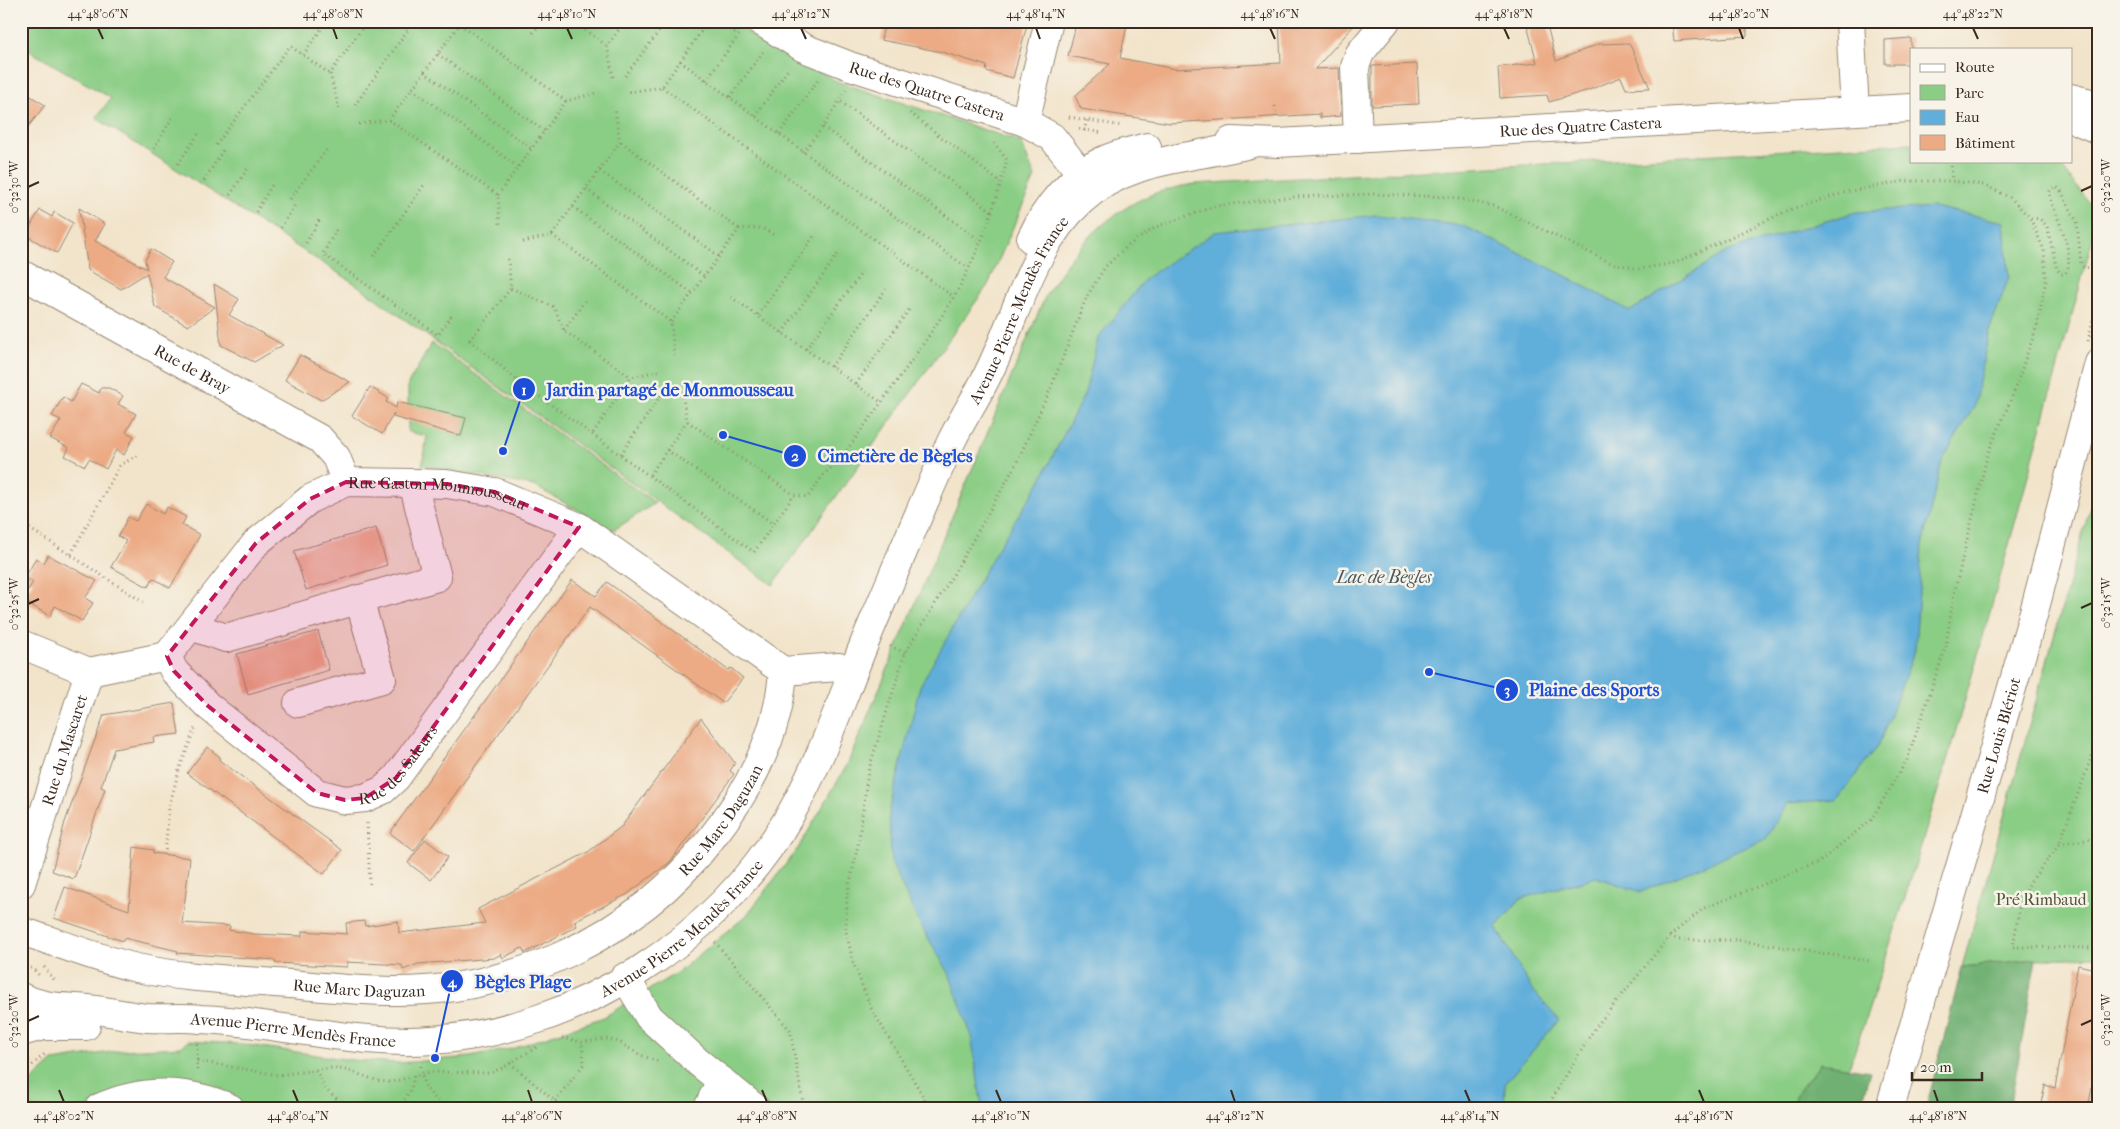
<svg xmlns="http://www.w3.org/2000/svg" width="2120" height="1129" font-family="'IM FELL French Canon',serif">
<style>
.green{fill:#8acd85;stroke:#627c52}
.forest{fill:#6fb072;stroke:#556d48}
.water{fill:#60aeda;stroke:#4e6c7c}
.building{fill:#ecab85}
.lines{fill:none;stroke-linecap:round;stroke-linejoin:round}
.minor-casing{stroke:#968774;stroke-width:30}
.path{stroke:#968774;stroke-width:3;stroke-dasharray:1 4;stroke-linecap:butt}
.minor{stroke:#fff;stroke-width:28}
.marked{fill:#c2185b;fill-opacity:0.2;stroke:#c2185b;stroke-width:4;stroke-dasharray:10 6;stroke-linejoin:round}
.ticks{fill:none;stroke:#3b2a1e;stroke-width:2}
.labels{text-anchor:middle;stroke-width:5;stroke-linejoin:round;paint-order:stroke}
.street-label{font-size:16px;fill:#3b2a1e;stroke:#f7f3e8}
.park-label{font-size:16px;fill:#4f5338;stroke:#f7f3e8}
.water-label{font-size:18px;font-style:italic;fill:#485860;stroke:#f7f3e8}
.leader{fill:none;stroke:#1d4ed8;stroke-width:2}
.callout-dot{fill:#1d4ed8;stroke:#f7f3e8;stroke-width:2}
.mark-label{font-size:15px;text-anchor:middle;font-weight:bold;fill:#fff}
.callout-label{font-size:18px;text-anchor:middle;font-weight:bold;fill:#1d4ed8;stroke:#f7f3e8;stroke-width:5;stroke-linejoin:round;paint-order:stroke}
.neatline{fill:none;stroke:#3b2a1e;stroke-width:2}
.ticks-label{font-size:12px;text-anchor:middle;fill:#3b2a1e}
</style>
<rect width="100%" height="100%" fill="#f7f3e8"/>
<filter id="ink" filterUnits="userSpaceOnUse"><feTurbulence type="fractalNoise" baseFrequency=".02" numOctaves="2"/><feDisplacementMap in="SourceGraphic" scale="10" xChannelSelector="R" yChannelSelector="G"/><feConvolveMatrix kernelMatrix="1 2 1 2 8 2 1 2 1" color-interpolation-filters="sRGB"/></filter>
<filter id="wash" filterUnits="userSpaceOnUse"><feTurbulence type="fractalNoise" baseFrequency=".0096" numOctaves="4" result="noise"/><feDisplacementMap in="SourceGraphic" scale="20" xChannelSelector="R" yChannelSelector="G"/><feGaussianBlur stdDeviation="1.12" result="paint"/><feColorMatrix in="noise" values="0 0 0 0 0 0 0 0 0 0 0 0 0 0 0 0 0 1.4 0 .05"/><feComposite in="paint" operator="in"/></filter>
<g filter="url(#wash)">
<rect width="100%" height="100%" fill="#f2e4cb"/>
<g class="green">
<polygon points="21,21 727,21 836,81 1021,142 1035,177 988,285 773,585 357,285 96,118 111,98 21,46"/>
<path d="M1911,143V161H2057L2099,215C2018,514 1938,815 1835,1108H21V1091L53,1061L123,1050L181,1047L188,1041L240,1044L352,1060L399,1063L470,1057L514,1048L604,1017L678,972L746,916L799,847L847,765L1045,297C1071,252 1104,214 1153,194C1165,189 1181,187 1194,184Z"/>
<polygon points="432,343 655,503 614,530 534,486 422,465 427,436 408,432 408,384"/>
<polygon points="2099,475 2099,957 2036,959 1962,967"/>
</g>
<g class="forest">
<polygon points="2036,959 2010,1108 1926,1108 1962,967"/>
<polygon points="1820,1063 1870,1071 1860,1108 1792,1108 1795,1096"/>
</g>
<polygon class="water" points="1934,207 2004,222 2009,277 1989,331 1974,407 1942,461 1922,546 1915,650 1879,744 1837,800 1787,804 1766,839 1641,892 1596,877 1520,899 1496,927 1531,988 1559,1020 1505,1083 1504,1108 982,1108 971,1034 949,973 918,921 891,862 889,812 920,686 995,553 1039,483 1085,393 1098,338 1146,278 1215,232 1377,215 1464,226 1560,273 1630,311 1728,251 1856,212"/>
<g id="blocks">
<g class="building">
<polygon points="885,21 1028,21 1013,78 986,71 987,66 942,52 881,40"/>
<polygon points="1077,21 1128,21 1120,58 1175,69 1281,63 1279,21 1358,21 1315,69 1339,68 1341,116 1320,118 1320,114 1170,123 1081,109 1075,96 1110,64 1068,56"/>
<polygon points="1526,21 1546,21 1556,61 1599,44 1629,43 1650,88 1626,89 1621,77 1589,90 1549,102 1547,95 1500,98 1498,67 1537,63"/>
<polygon points="1672,21 1747,21 1747,36 1674,41"/>
<polygon points="1911,38 1911,64 1885,64 1885,40"/>
<polygon points="1417,64 1419,104 1372,106 1372,66"/>
<polygon points="21,90 45,105 21,136"/>
<polygon points="79,208 105,224 95,241 147,269 145,260 151,249 172,262 163,277 215,307 188,326 155,307 147,273 121,289 88,270"/>
<polygon points="40,210 52,217 54,212 73,223 57,253 25,235"/>
<polygon points="214,284 239,299 229,315 283,345 254,362 221,345"/>
<polygon points="300,355 319,365 350,382 321,400 285,380"/>
<polygon points="81,384 99,393 101,388 109,388 123,396 118,404 136,414 126,432 134,436 124,455 116,450 106,469 89,459 85,466 65,456 69,448 50,438 61,420 52,416 63,397 71,402"/>
<polygon points="370,387 388,398 386,402 396,408 397,402 466,418 461,436 393,417 394,413 382,434 352,416"/>
<polygon points="146,504 163,514 167,507 186,517 182,525 200,535 170,588 153,578 148,587 111,567 126,541 118,536 128,517 136,521"/>
<polygon points="376,528 387,565 306,590 294,551"/>
<polygon points="48,555 97,581 85,598 93,603 82,621 55,606 50,616 22,600 33,582 25,578 36,558 44,563"/>
<polygon points="572,580 596,596 607,582 728,670 731,668 743,678 723,703 590,607 414,851 390,833"/>
<polygon points="318,631 329,670 248,694 237,654"/>
<polygon points="174,703 179,734 153,737 154,742 114,749 101,787 105,789 74,879 52,871 65,822 104,715"/>
<polygon points="701,718 735,763 730,771 734,774 670,862 626,895 574,921 577,926 525,953 522,948 503,958 501,954 494,958 418,964 403,970 402,965 347,962 347,967 275,963 275,960 177,953 178,951 124,938 123,941 54,918 65,887 129,910 134,847 153,850 153,853 190,858 182,923 230,926 229,930 254,934 302,936 302,931 347,934 346,923 364,921 365,926 398,921 399,933 485,923 478,909 588,852 622,826"/>
<polygon points="207,747 220,757 219,760 342,850 324,874 187,773"/>
<polygon points="425,839 448,857 431,880 408,863"/>
<polygon points="2078,965 2099,970 2099,1052 2088,1108 2040,1108 2045,1085 2055,1088"/>
</g>
</g>
</g>
<g filter="url(#ink)">
<use href="#blocks" fill-opacity="0" stroke="#968774" stroke-width="1"/>
<g class="lines">
<defs>
<g id="minor">
<path id="s1" d="M760,21L804,48L850,66L1025,122L1052,137L1094,190"/>
<polyline points="1850,21 1855,111"/>
<polyline points="2071,98 2099,105"/>
<polyline points="2071,118 2099,130"/>
<polyline points="1025,122 1049,21"/>
<polyline points="1358,139 1355,67 1360,53 1386,21"/>
<path id="s2" d="M1231,141L1278,143L1911,108"/>
<path d="M1031,239C1045,208 1071,176 1102,161C1116,154 1132,151 1147,147"/>
<path id="s3" d="M21,274L320,439L336,457L346,482"/>
<polyline points="191,626 226,638 437,577 413,483"/>
<path id="s4" d="M21,644L89,672L167,656L256,543L310,499L346,482L413,483L447,484L495,492L579,527L783,671L839,667L852,672"/>
<path id="s5" d="M167,656L174,671L208,706L317,793L345,800L365,798L383,790L396,778L579,527"/>
<polyline points="298,703 382,679 359,599"/>
<path id="s6" d="M21,884L89,672"/>
<path id="s7" d="M21,931C59,943 98,959 137,968C187,979 240,980 290,984C324,987 359,991 393,991C515,992 635,937 710,840C749,791 779,734 783,671"/>
<polyline points="625,977 649,1017 698,1062 755,1108"/>
<path id="s8" d="M21,997C48,1009 61,1006 88,1009C108,1011 128,1016 148,1018C165,1019 183,1017 200,1019C226,1020 251,1023 277,1027C328,1034 380,1044 432,1040C577,1031 718,940 790,815C825,754 845,688 872,625C898,564 923,502 951,442C962,419 977,397 988,374C1017,316 1031,246 1081,201C1129,157 1191,159 1250,144"/>
<polyline points="21,1032 43,1026 86,1026"/>
<path d="M99,1108C143,1088 186,1089 230,1108"/>
<polyline points="708,1108 721,1080"/>
<path id="s9" d="M1890,1108L2034,612L2099,363"/>
</g>
</defs>
<use href="#minor" class="minor-casing"/>
<g class="path">
<polyline points="573,21 607,46"/>
<polyline points="699,21 705,26 710,21"/>
<polyline points="718,21 737,34"/>
<polyline points="460,24 566,101"/>
<polyline points="533,33 542,21"/>
<polyline points="438,54 544,131"/>
<polyline points="303,55 327,21"/>
<polyline points="680,61 823,166 968,268"/>
<polyline points="424,72 532,149"/>
<polyline points="625,76 667,21"/>
<polyline points="613,77 607,46 625,21"/>
<polyline points="706,80 739,35"/>
<polyline points="662,87 954,297"/>
<polyline points="412,89 518,167"/>
<polyline points="629,92 662,87 705,26"/>
<polyline points="730,97 763,52"/>
<polyline points="841,102 992,211"/>
<polyline points="355,105 414,21"/>
<polyline points="1275,106 1276,117"/>
<polyline points="339,109 330,74 367,21"/>
<polyline points="910,113 1001,183"/>
<polyline points="755,116 789,68"/>
<polyline points="1069,117 1122,126"/>
<polyline points="389,120 498,195 500,227"/>
<polyline points="359,124 389,120 462,21"/>
<polyline points="823,127 981,241"/>
<polyline points="1079,129 1103,133"/>
<polyline points="1084,131 1087,120"/>
<polyline points="779,134 818,80"/>
<polyline points="621,142 739,229"/>
<polyline points="216,145 290,46 330,74"/>
<polyline points="154,149 173,116"/>
<polyline points="803,152 823,127 846,90"/>
<polyline points="1951,161 1952,181"/>
<polyline points="178,164 199,133"/>
<polyline points="600,171 719,256"/>
<polyline points="204,181 223,150"/>
<polyline points="586,189 704,276"/>
<polyline points="230,195 248,168"/>
<polyline points="498,195 566,101 599,92"/>
<polyline points="290,199 328,148"/>
<polyline points="573,207 692,293"/>
<polyline points="256,212 272,185"/>
<path d="M2031,218L2040,219L2047,226L2057,269L2061,274H2065C2078,254 2053,213 2049,192L2052,188L2057,187L2061,191L2077,222L2081,264L2084,268L2091,267L2099,236"/>
<polyline points="281,228 296,203"/>
<polyline points="336,230 323,254 438,335 452,315"/>
<polyline points="552,235 671,322 674,355"/>
<polyline points="523,242 552,235 620,142 615,108"/>
<polyline points="306,243 320,219"/>
<polyline points="374,256 424,185"/>
<path d="M508,259L511,288L470,340L517,380L754,552L794,495L808,497L824,474L840,460C877,407 919,354 953,298C978,256 995,207 1007,160L994,143"/>
<polyline points="511,288 554,307 564,331 631,377"/>
<polyline points="731,297 881,402"/>
<polyline points="758,315 814,236"/>
<polyline points="671,322 739,229 762,228 774,235"/>
<polyline points="564,330 585,301"/>
<polyline points="782,333 838,254"/>
<polyline points="2088,341 2099,291"/>
<polyline points="806,349 862,272"/>
<polyline points="831,367 886,289"/>
<polyline points="856,384 911,307"/>
<polyline points="681,387 687,421 794,495"/>
<polyline points="593,433 631,377 661,370"/>
<polyline points="667,450 774,524"/>
<polyline points="621,454 665,389"/>
<polyline points="650,475 687,421"/>
<polyline points="21,523 143,602"/>
<polyline points="71,554 120,465 139,455"/>
<polyline points="890,646 905,653"/>
<polyline points="2099,737 2059,845 2031,881 2020,904 2013,947 2099,948"/>
<polyline points="367,823 370,887"/>
<polyline points="2059,844 2099,838"/>
<polyline points="165,855 169,807 179,770 195,728"/>
<polyline points="1670,936 1679,940 1738,940 1870,961"/>
<polyline points="715,942 790,1030 804,1108"/>
<polyline points="21,964 33,969 41,977"/>
<polyline points="44,967 54,980"/>
<polyline points="562,1038 582,1042 608,1039 619,1042 640,1055 660,1062"/>
<polyline points="197,1044 197,1073"/>
<polyline points="197,1061 278,1075 332,1068 347,1070 378,1081 392,1082 429,1072 490,1073 504,1067 537,1047"/>
<polyline points="510,1063 563,1108"/>
<polyline points="21,1066 32,1057"/>
<path d="M421,1066C421,1087 431,1096 447,1108"/>
<polyline points="316,1070 325,1089 348,1108"/>
<polyline points="21,1075 47,1052"/>
<polyline points="555,1101 584,1064 582,1042"/>
<polyline points="399,1108 411,1090 414,1076"/>
<polyline points="930,1108 871,1008 853,962 846,931 847,896 858,845 868,772 905,653 953,575 1016,464 1050,390 1087,296 1105,267 1126,247 1156,227 1215,206 1293,197 1374,194 1449,197 1494,206 1611,263 1640,269 1675,263 1789,210 1846,192 1905,181 1952,181 1984,185 2011,198 2030,218 2044,250 2046,280 2037,326 2010,402 1988,453 1953,598 1946,646 1907,760 1871,820 1819,862 1704,908 1670,936 1595,1028 1553,1097 1549,1108"/>
</g>
<use href="#minor" class="minor"/>
</g>
</g>
<path class="marked" d="M346,482L447,484L495,492L579,527L396,778L365,798L345,800L317,793L208,706L174,671L167,656L256,543L310,499Z"/>
<path class="ticks" d="M98,28L103,39M333,28L337,39M567,28L572,39M801,28L806,39M1036,28L1040,39M1270,28L1275,39M1504,28L1509,39M1739,28L1743,39M1973,28L1978,39M28,187L39,182M2081,191L2092,186M28,604L39,599M2081,608L2092,603M28,1021L39,1016M2081,1025L2092,1020M59,1090L64,1102M293,1090L298,1102M528,1090L532,1102M762,1090L767,1102M996,1090L1001,1102M1231,1090L1235,1102M1465,1090L1470,1102M1699,1090L1704,1102M1934,1090L1938,1102"/>
<g class="labels">
<g class="street-label">
<text dy="6" stroke="none"><textPath href="#s1" startOffset="182">Rue des Quatre Castera</textPath></text>
<text dy="6" stroke="none"><textPath href="#s2" startOffset="350">Rue des Quatre Castera</textPath></text>
<text dy="6" stroke="none"><textPath href="#s8" startOffset="1409">Avenue Pierre Mendès France</textPath></text>
<text dy="6" stroke="none"><textPath href="#s3" startOffset="196">Rue de Bray</textPath></text>
<text dy="6" stroke="none"><textPath href="#s4" startOffset="499">Rue Gaston Monmousseau</textPath></text>
<text dy="6" stroke="none"><textPath href="#s9" startOffset="388">Rue Louis Blériot</textPath></text>
<text dy="6" stroke="none"><textPath href="#s6" startOffset="141">Rue du Mascaret</textPath></text>
<text dy="6" stroke="none"><textPath href="#s5" startOffset="301">Rue des Saleurs</textPath></text>
<text dy="6" stroke="none"><textPath href="#s7" startOffset="765">Rue Marc Daguzan</textPath></text>
<text dy="6" stroke="none"><textPath href="#s8" startOffset="695">Avenue Pierre Mendès France</textPath></text>
<text dy="6" stroke="none"><textPath href="#s7" startOffset="345">Rue Marc Daguzan</textPath></text>
<text dy="6" stroke="none"><textPath href="#s8" startOffset="275">Avenue Pierre Mendès France</textPath></text>
</g>
<g class="park-label">
<text x="2041" y="905">Pré Rimbaud</text>
</g>
<g class="water-label">
<text x="1384" y="583">Lac de Bègles</text>
</g>
</g>
<path class="leader" d="M503 451L524 389M723 435L795 456M1429 672L1507 690M435 1058L452 981"/>
<g class="callout-dot">
<circle cx="503" cy="451" r="5"/>
<circle cx="723" cy="435" r="5"/>
<circle cx="1429" cy="672" r="5"/>
<circle cx="435" cy="1058" r="5"/>
<circle cx="524" cy="389" r="12"/>
<circle cx="795" cy="456" r="12"/>
<circle cx="1507" cy="690" r="12"/>
<circle cx="452" cy="981" r="12"/>
</g>
<g class="mark-label">
<text x="524" y="395">1</text>
<text x="795" y="461">2</text>
<text x="1507" y="695">3</text>
<text x="452" y="987">4</text>
</g>
<g class="callout-label">
<text x="670" y="396">Jardin partagé de Monmousseau</text>
<text x="895" y="462">Cimetière de Bègles</text>
<text x="1594" y="696">Plaine des Sports</text>
<text x="523" y="988">Bègles Plage</text>
</g>
<rect width="2120" height="1129" fill="none" stroke="#f7f3e8" stroke-width="55"/>
<rect x="1910" y="48" width="162" height="115" fill="#f7f3e8" stroke="#aca397"/>
<rect x="1920" y="64" width="25" height="8" fill="#ffffff" stroke="#aca397"/>
<text x="1955" y="72" font-size="15" fill="#3b2a1e">Route</text>
<rect x="1920" y="85" width="25" height="15" fill="#8acd85" stroke="#aca397"/>
<text x="1955" y="98" font-size="15" fill="#3b2a1e">Parc</text>
<rect x="1920" y="110" width="25" height="15" fill="#60aeda" stroke="#aca397"/>
<text x="1955" y="122" font-size="15" fill="#3b2a1e">Eau</text>
<rect x="1920" y="135" width="25" height="15" fill="#ecab85" stroke="#aca397"/>
<text x="1955" y="148" font-size="15" fill="#3b2a1e">Bâtiment</text>
<path d="M1912 1072v8h70v-8" fill="none" stroke="#3b2a1e" stroke-width="2.5"/>
<text x="1920" y="1072" font-size="15" fill="#3b2a1e" stroke="#f7f3e8" stroke-width="4" paint-order="stroke">20 m</text>
<rect x="28" y="28" width="2064" height="1074" class="neatline"/>
<g class="ticks-label">
<text x="98" y="18">44°48'06"N</text>
<text x="333" y="18">44°48'08"N</text>
<text x="567" y="18">44°48'10"N</text>
<text x="801" y="18">44°48'12"N</text>
<text x="1036" y="18">44°48'14"N</text>
<text x="1270" y="18">44°48'16"N</text>
<text x="1504" y="18">44°48'18"N</text>
<text x="1739" y="18">44°48'20"N</text>
<text x="1973" y="18">44°48'22"N</text>
<text transform="translate(2106 186) rotate(-90)" y="4">0°32'20"W</text>
<text transform="translate(14 187) rotate(-90)" y="4">0°32'30"W</text>
<text transform="translate(2106 603) rotate(-90)" y="4">0°32'15"W</text>
<text transform="translate(14 604) rotate(-90)" y="4">0°32'25"W</text>
<text transform="translate(2106 1020) rotate(-90)" y="4">0°32'10"W</text>
<text transform="translate(14 1021) rotate(-90)" y="4">0°32'20"W</text>
<text x="64" y="1120">44°48'02"N</text>
<text x="298" y="1120">44°48'04"N</text>
<text x="532" y="1120">44°48'06"N</text>
<text x="767" y="1120">44°48'08"N</text>
<text x="1001" y="1120">44°48'10"N</text>
<text x="1235" y="1120">44°48'12"N</text>
<text x="1470" y="1120">44°48'14"N</text>
<text x="1704" y="1120">44°48'16"N</text>
<text x="1938" y="1120">44°48'18"N</text>
</g>
</svg>
